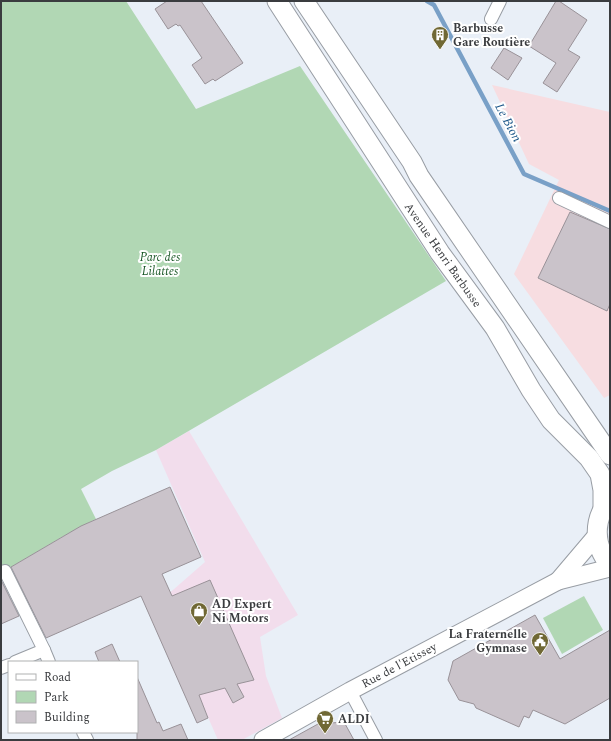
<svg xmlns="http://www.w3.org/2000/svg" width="611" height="741" font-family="Spectral,serif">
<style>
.commercial{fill:#f2ddec}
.industrial{fill:#f7dde1}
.green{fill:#b1d7b4}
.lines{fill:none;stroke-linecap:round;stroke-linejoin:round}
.stream{stroke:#79a0c7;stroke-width:4.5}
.building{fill:#cac3ca;stroke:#999298}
.street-casing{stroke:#989da4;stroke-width:14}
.secondary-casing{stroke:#989da4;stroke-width:19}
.primary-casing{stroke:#989da4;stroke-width:21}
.street{stroke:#fff;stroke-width:12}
.secondary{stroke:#fff;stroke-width:17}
.primary{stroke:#fff;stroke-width:19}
.labels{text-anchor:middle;stroke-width:4;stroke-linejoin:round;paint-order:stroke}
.poi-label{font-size:12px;font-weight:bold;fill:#3a3c3f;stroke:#fff;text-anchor:start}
.street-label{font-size:12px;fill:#3a3c3f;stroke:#fff}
.park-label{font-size:12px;font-style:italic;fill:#1a5827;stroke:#fff}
.water-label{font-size:13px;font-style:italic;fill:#1e588a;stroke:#fff}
</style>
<rect width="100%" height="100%" fill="#e9eff7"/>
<polygon class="commercial" points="189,431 298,615 260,637 266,676 282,718 242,740 218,740 158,603 205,562 156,450"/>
<polygon class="industrial" points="492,85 610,112 610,395 604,398 514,274 559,180 529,164"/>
<g class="green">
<polygon points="1,1 126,1 196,109 300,66 446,281 156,450 112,471 81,489 96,519 62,537 1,573"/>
<polygon points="584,596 603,630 562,654 543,618"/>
</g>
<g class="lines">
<polyline class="stream" points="427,1 434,5 524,174 610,211"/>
</g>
<g class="building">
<polygon points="167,1 201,1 243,63 215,81 213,79 205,84 192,65 202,58 180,25 178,26 176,24 168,29 155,9"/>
<polygon points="556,1 559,1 587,20 568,50 580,57 557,92 543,83 556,63 529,46"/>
<polygon points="504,48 522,58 508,80 491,68"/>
<polygon points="570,212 610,229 610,304 607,311 538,278"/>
<polygon points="170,487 201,557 162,574 172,596 210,580 254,680 237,684 244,697 233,703 225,688 199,695 208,718 197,723 141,596 46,638 11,567 81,526"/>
<polygon points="1,580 19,616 1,624"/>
<polygon points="535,615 560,659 610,630 610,698 565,724 533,710 529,718 524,716 519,727 476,708 474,704 459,700 448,680 453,661"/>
<polygon points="112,644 120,662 99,662 95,652"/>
<polygon points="137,677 157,723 159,722 163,731 181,724 188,740 137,740"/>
<polygon points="344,722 354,740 289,740 318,724"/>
</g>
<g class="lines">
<defs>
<g id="street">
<polyline points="491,19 500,1"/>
<polyline points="559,198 610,222"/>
<polyline points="5,571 44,650 15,662"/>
<polyline points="44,650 49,662"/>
<polyline points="1,668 9,665"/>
<polyline points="350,691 376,740"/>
<polyline points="83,732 87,740"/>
</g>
<g id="secondary">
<polyline points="558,581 597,535"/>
<polyline points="263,740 350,691 558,581 610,568"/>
</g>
<g id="primary">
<polyline points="277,1 440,253 495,328 531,390 551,420 589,458 600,474 603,490 603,507"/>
<polyline points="304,1 412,162 419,176 610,455"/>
<path d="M610,499C593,519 593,545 610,565"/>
</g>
</defs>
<use href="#street" class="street-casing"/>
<use href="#secondary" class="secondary-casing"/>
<use href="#primary" class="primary-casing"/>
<use href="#street" class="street"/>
<use href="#secondary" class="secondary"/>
<use href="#primary" class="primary"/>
</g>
<defs>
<symbol id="building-pin" viewBox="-11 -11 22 30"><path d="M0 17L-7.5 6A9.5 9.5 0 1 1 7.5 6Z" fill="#706834" stroke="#fff"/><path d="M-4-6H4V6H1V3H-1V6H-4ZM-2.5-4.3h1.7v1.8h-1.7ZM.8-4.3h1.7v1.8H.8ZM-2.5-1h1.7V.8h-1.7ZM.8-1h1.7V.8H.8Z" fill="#fff"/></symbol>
<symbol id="shop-pin" viewBox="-11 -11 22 30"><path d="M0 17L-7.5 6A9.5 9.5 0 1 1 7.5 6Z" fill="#706834" stroke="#fff"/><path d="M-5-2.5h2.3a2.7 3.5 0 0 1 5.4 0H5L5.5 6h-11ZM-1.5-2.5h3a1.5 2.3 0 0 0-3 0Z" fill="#fff"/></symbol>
<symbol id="civic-pin" viewBox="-11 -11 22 30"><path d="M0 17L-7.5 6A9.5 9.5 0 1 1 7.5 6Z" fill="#706834" stroke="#fff"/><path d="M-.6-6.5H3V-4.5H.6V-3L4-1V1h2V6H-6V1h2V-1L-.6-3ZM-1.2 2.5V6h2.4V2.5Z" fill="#fff"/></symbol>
<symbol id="supermarket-pin" viewBox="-11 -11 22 30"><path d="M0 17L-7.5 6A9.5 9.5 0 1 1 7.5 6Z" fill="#706834" stroke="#fff"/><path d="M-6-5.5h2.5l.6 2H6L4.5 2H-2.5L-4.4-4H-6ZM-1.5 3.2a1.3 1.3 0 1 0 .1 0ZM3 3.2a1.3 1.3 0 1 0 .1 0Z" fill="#fff"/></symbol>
</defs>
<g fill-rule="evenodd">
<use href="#building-pin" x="430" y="25" width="20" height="27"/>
<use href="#shop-pin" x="189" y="601" width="20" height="27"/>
<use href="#civic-pin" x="530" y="631" width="20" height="27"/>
<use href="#supermarket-pin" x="315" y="709" width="20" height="27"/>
</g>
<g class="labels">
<g class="poi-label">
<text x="453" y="32">Barbusse<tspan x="453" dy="14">Gare Routière</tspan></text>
<text x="212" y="608">AD Expert<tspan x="212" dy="14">Ni Motors</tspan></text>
<text x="527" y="638" text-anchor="end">La Fraternelle<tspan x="527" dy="14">Gymnase</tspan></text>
<text x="338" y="723">ALDI</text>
</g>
<g class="street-label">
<text transform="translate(443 255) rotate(55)" y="4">Avenue Henri Barbusse</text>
<text transform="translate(399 665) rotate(-28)" y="4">Rue de l'Etissey</text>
</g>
<g class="park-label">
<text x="160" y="261">Parc des<tspan x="160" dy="14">Lilattes</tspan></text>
</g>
<g class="water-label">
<text transform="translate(509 122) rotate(62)" y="5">Le Bion</text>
</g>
</g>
<rect width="611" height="741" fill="none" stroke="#3a3c3f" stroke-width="4"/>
<rect x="8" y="661" width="130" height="72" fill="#ffffff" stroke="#b0b1b2"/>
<rect x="16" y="674" width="20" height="6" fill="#ffffff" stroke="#b0b1b2"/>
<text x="44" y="681" font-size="12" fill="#3a3c3f">Road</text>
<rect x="16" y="691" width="20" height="12" fill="#b1d7b4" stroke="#b0b1b2"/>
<text x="44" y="701" font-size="12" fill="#3a3c3f">Park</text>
<rect x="16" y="711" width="20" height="12" fill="#cac3ca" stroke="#b0b1b2"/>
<text x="44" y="721" font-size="12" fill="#3a3c3f">Building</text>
</svg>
